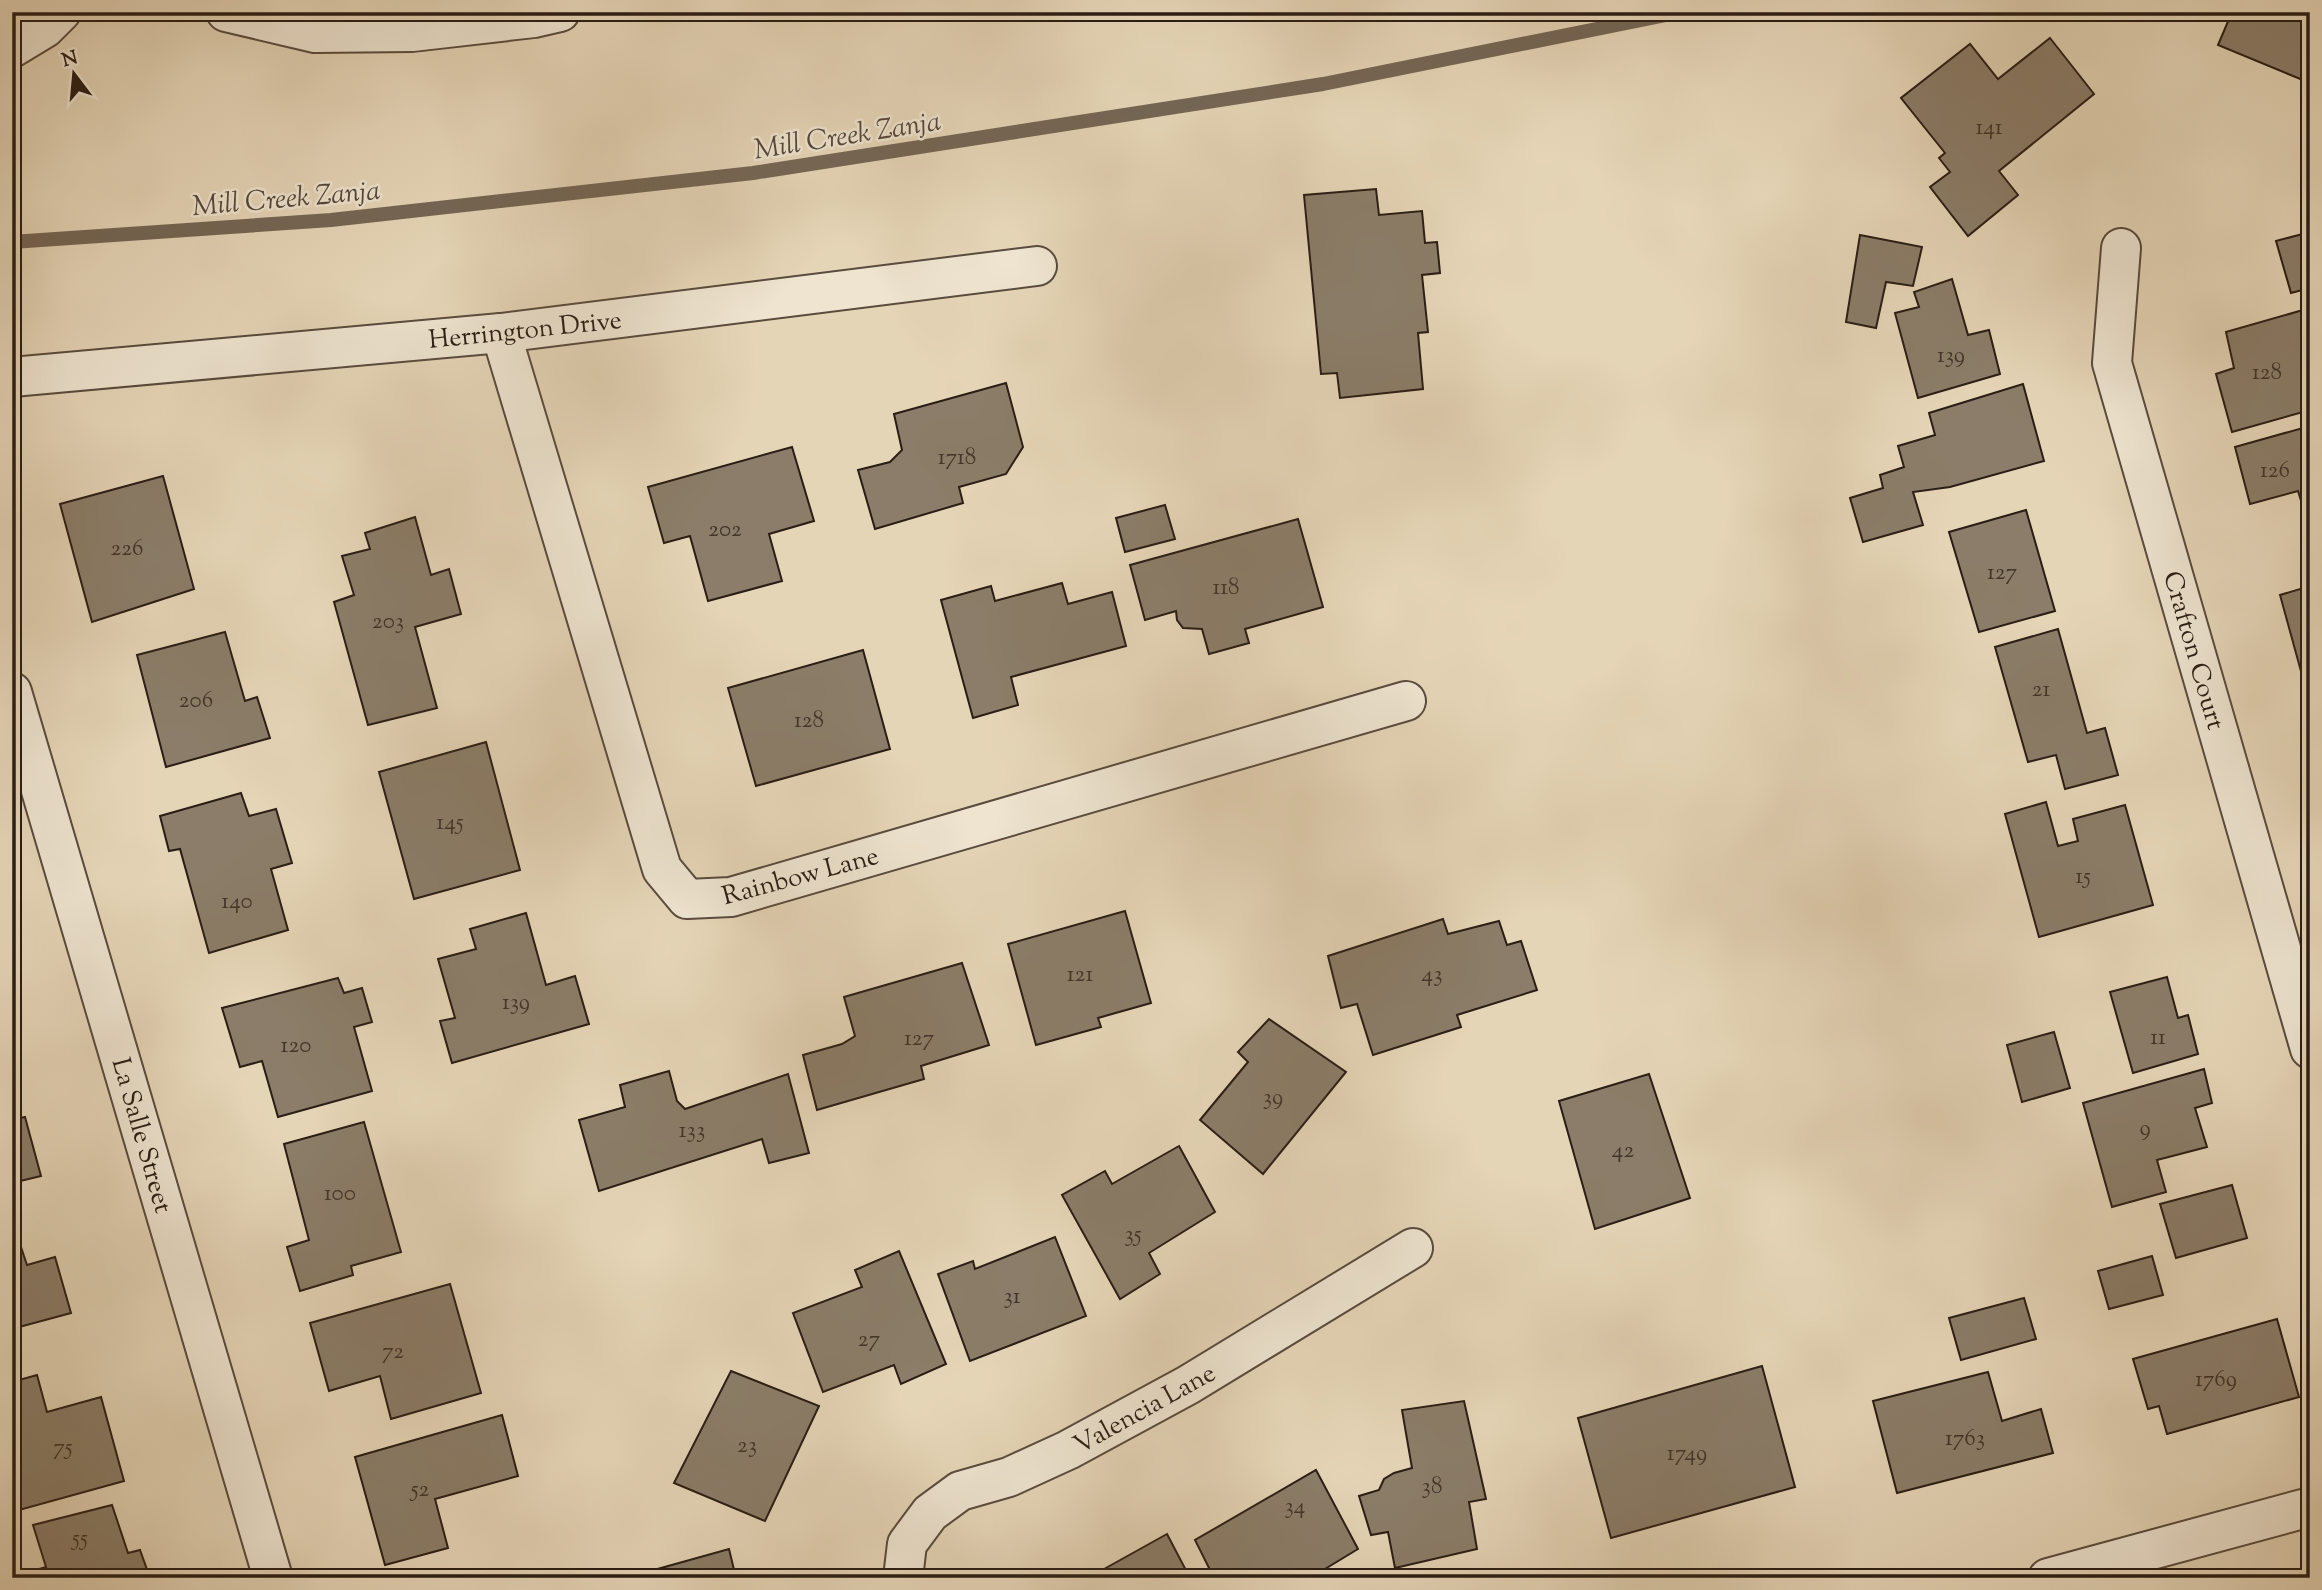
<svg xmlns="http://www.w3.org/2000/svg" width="2322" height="1590" font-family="'Sorts Mill Goudy',serif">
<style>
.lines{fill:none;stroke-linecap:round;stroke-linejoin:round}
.stream{stroke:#746655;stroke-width:14}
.building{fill:#8b7d69;stroke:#2a1d14;stroke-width:2}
.minor-casing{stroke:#594b3d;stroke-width:42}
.minor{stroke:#eee4d0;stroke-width:38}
.labels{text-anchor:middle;stroke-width:5;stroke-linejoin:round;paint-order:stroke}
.number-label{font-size:23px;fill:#423529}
.street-label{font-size:26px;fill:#2a1d14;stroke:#eee4d0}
.water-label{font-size:28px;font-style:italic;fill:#55473a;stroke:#eee4d0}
</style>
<rect width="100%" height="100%" fill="#e5d5b7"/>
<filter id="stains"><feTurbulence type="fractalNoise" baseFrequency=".00286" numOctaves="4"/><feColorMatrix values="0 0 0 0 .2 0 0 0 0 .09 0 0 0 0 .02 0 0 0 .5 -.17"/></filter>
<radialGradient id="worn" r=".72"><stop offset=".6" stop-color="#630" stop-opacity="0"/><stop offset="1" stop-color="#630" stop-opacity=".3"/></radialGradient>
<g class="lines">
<polyline class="stream" points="12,242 331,220 753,173 1323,84 1681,12"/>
</g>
<g class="building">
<polygon points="2232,12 2310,12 2310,83 2218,45"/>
<polygon points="2050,38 2094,94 1999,171 2018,195 1968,236 1930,187 1950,172 1939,158 1945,153 1901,98 1970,44 1998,79"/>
<polygon points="2310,184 2310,220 2301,186"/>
<polygon points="1376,189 1379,215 1422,211 1425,243 1437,242 1440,273 1422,275 1428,332 1418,333 1423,389 1340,398 1337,373 1321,374 1304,195"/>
<polygon points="2310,232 2310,288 2291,293 2276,241"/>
<polygon points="1860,235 1922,247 1913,286 1886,282 1876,328 1846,322"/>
<polygon points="1952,279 1968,335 1989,330 2000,374 1918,398 1895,313 1919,307 1914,292"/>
<polygon points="2303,310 2310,331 2310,410 2232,432 2216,374 2234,368 2226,332"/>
<polygon points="1006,383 1023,447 1006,474 959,487 963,503 875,529 858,470 890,462 902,450 894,414"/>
<polygon points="2023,384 2044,461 1950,487 1913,492 1923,525 1863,542 1850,498 1883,488 1880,475 1904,467 1898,446 1935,435 1929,413"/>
<polygon points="2310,426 2310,530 2298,491 2250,504 2235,447"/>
<polygon points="792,447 814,521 769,534 782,581 708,601 690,536 664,543 648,487"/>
<polygon points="163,476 194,589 92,622 60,504"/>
<polygon points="1165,505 1175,539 1125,552 1116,518"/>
<polygon points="2026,510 2055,611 1979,632 1949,532"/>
<polygon points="415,517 431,575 449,569 461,614 415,627 437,708 368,725 334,602 354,595 342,556 370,549 365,533"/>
<polygon points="1298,519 1323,607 1245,629 1249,643 1209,654 1202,629 1183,628 1177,620 1176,611 1145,620 1130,565"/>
<polygon points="1062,583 1068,604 1112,592 1126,646 1011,677 1018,705 973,718 941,600 991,586 995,601"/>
<polygon points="2310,586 2310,704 2280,595"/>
<polygon points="2058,629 2087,733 2105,728 2118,775 2065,789 2056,755 2028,762 1995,647"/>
<polygon points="225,632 245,701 257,697 270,738 166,767 137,655"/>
<polygon points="863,650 890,749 756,786 728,688"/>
<polygon points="486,742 520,870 414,899 379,772"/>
<polygon points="241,793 249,816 276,809 292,863 271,869 288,930 209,953 180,849 169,851 160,816"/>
<polygon points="2046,802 2058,846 2078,841 2073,819 2125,805 2153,905 2039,937 2005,814"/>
<polygon points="1125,911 1151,1003 1098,1018 1101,1027 1036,1045 1008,944"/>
<polygon points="526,913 546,985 575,976 589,1024 452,1063 440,1021 455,1018 438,959 476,949 470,929"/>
<polygon points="1443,919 1448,934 1499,921 1507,945 1521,941 1537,990 1457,1015 1461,1027 1373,1055 1357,1004 1341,1008 1328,956"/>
<polygon points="962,963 989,1045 921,1066 924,1079 817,1110 803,1055 842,1044 855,1036 844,997"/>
<polygon points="2167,977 2178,1018 2188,1015 2198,1054 2133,1073 2110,992"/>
<polygon points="338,978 344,993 362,988 372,1022 354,1027 372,1091 278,1117 262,1061 240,1067 222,1008"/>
<polygon points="1269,1019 1346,1072 1263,1174 1200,1120 1248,1062 1238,1052"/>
<polygon points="2054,1032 2070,1088 2022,1102 2007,1045"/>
<polygon points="2204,1069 2212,1103 2195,1108 2207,1147 2157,1160 2166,1192 2112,1207 2083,1103"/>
<polygon points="669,1071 677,1101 685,1109 788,1074 809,1153 769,1163 762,1139 599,1191 579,1120 625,1107 620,1085"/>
<polygon points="1649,1074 1690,1198 1595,1229 1559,1101"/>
<polygon points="25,1117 41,1176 12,1183 12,1120"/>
<polygon points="364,1122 401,1252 351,1266 353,1275 300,1291 287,1247 309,1240 284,1144"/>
<polygon points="1179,1146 1215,1212 1149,1253 1160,1274 1120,1299 1062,1195 1105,1171 1112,1184"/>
<polygon points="2232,1185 2247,1238 2176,1258 2160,1204"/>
<polygon points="12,1220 27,1265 55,1257 71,1313 12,1329"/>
<polygon points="1055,1237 1086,1316 970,1361 938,1274 973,1261 975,1269"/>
<polygon points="899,1251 946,1364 901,1384 894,1365 823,1392 793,1313 862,1287 855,1270"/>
<polygon points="2152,1256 2163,1295 2109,1309 2098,1271"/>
<polygon points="450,1284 481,1393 391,1419 380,1376 329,1391 310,1323"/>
<polygon points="2024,1298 2036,1339 1961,1360 1949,1318"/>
<polygon points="2277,1319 2299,1397 2167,1434 2159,1406 2148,1409 2133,1359"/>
<polygon points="1762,1366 1795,1487 1611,1538 1578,1418"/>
<polygon points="731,1371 819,1406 765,1521 674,1483"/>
<polygon points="1988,1372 2002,1421 2041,1409 2053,1453 1897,1493 1873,1401"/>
<polygon points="37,1375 47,1412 101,1397 124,1481 12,1512 12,1382"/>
<polygon points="1464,1401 1486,1499 1469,1502 1477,1549 1395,1568 1388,1532 1371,1535 1359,1496 1379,1490 1384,1479 1394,1473 1412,1468 1402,1410"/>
<polygon points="502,1415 518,1476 435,1499 448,1548 385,1565 355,1457"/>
<polygon points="1316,1470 1358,1549 1310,1578 1214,1578 1195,1540"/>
<polygon points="112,1505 128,1553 140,1550 150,1578 38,1578 36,1570 46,1567 33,1525"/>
<polygon points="1167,1534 1190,1578 1088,1578"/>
<polygon points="729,1549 736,1578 637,1578 636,1575"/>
</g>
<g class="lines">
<defs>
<g id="minor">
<polyline points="226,12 315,33 412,32 534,18 560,12"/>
<polyline points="12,48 45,28 61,12"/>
<polyline points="2121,248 2112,363 2310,1049"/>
<polyline points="501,333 662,869 687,899 731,897 1406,701"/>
<polyline points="12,377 501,333 1037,266"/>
<polyline points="12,692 273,1578"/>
<polyline points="903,1578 907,1544 930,1513 960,1491 1009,1477 1068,1450 1188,1385 1413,1248"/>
<polyline points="2048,1578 2310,1507"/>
</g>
</defs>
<use href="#minor" class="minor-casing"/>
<use href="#minor" class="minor"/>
</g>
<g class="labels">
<g class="number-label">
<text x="1989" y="134">141</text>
<text x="1951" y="362">139</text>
<text x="2267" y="379">128</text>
<text x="957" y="464">1718</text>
<text x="2275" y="477">126</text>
<text x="725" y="536">202</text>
<text x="127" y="555">226</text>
<text x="2002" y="579">127</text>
<text x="1226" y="594">118</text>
<text x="388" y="628">203</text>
<text x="2041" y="696">21</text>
<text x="196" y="707">206</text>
<text x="809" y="727">128</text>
<text x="450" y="829">145</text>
<text x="2083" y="883">15</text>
<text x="237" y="908">140</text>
<text x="1080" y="981">121</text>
<text x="1432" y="981">43</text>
<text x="516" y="1009">139</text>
<text x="2158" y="1044">11</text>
<text x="919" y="1045">127</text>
<text x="296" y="1052">120</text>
<text x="1273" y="1104">39</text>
<text x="2145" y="1135">9</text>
<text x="692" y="1137">133</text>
<text x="1623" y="1157">42</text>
<text x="340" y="1200">100</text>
<text x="1133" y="1241">35</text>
<text x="1012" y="1303">31</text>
<text x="869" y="1346">27</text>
<text x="393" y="1358">72</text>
<text x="2216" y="1386">1769</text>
<text x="1965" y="1445">1763</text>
<text x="747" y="1452">23</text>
<text x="63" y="1454">75</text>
<text x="1687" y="1460">1749</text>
<text x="1432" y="1493">38</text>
<text x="420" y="1496">52</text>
<text x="1295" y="1513">34</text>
<text x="80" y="1545">55</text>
</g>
<g class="street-label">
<text transform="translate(525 329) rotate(-6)" y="9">Herrington Drive</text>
<text transform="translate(2195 650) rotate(74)" y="9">Crafton Court</text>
<text transform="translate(800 875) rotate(-15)" y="9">Rainbow Lane</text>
<text transform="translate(143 1135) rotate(74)" y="9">La Salle Street</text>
<text transform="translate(1144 1408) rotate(-29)" y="9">Valencia Lane</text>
</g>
<g class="water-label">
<text transform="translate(847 134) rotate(-9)" y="10">Mill Creek Zanja</text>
<text transform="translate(286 197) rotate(-5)" y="10">Mill Creek Zanja</text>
</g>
</g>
<rect width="2322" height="1590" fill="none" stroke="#e5d5b7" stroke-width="42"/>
<rect x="14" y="14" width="2294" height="1562" fill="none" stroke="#2a1d14" stroke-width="3.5"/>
<rect x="21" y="21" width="2280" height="1548" fill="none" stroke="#2a1d14" stroke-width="2"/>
<g transform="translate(74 74) rotate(344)" stroke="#eee4d0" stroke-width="5" paint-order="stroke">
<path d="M0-5L12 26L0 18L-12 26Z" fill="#2a1d14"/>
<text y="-10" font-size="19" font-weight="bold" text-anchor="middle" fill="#2a1d14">N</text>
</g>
<rect width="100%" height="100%" filter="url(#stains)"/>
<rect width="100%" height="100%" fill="url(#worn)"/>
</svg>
